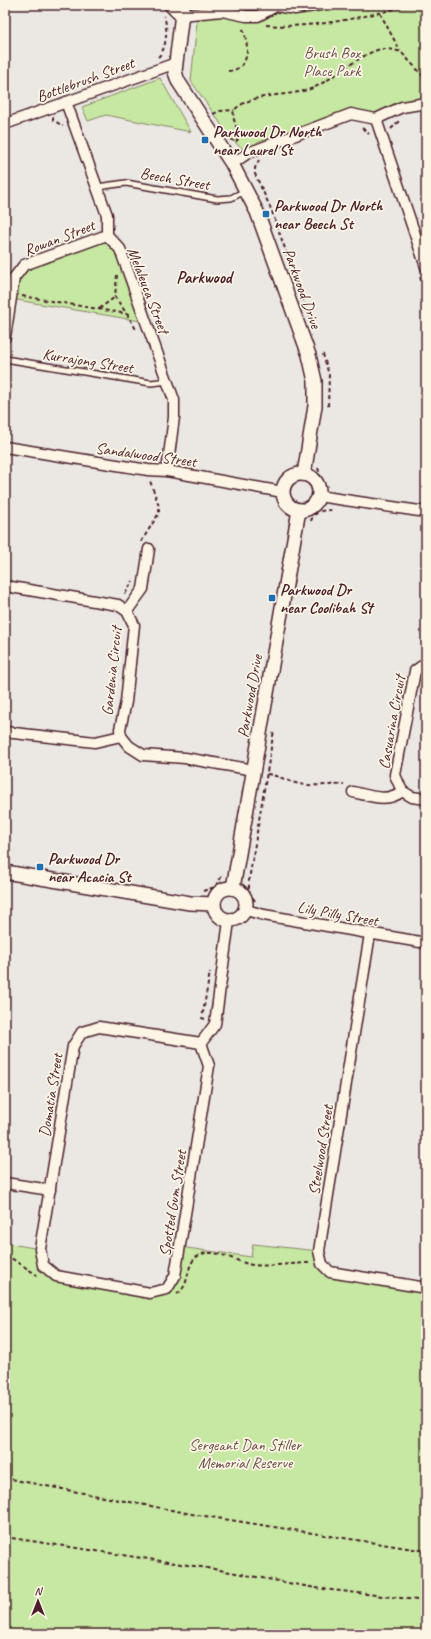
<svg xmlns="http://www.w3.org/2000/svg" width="431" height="1639" font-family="Caveat,sans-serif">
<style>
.green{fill:#c6e8a2;stroke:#888466}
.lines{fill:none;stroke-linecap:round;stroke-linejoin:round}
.service-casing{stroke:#4a1f2b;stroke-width:8}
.minor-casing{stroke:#4a1f2b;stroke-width:13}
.tertiary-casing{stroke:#4a1f2b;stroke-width:16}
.path{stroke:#4a1f2b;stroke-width:2;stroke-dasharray:4 3;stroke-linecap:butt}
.service{stroke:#fcf5e5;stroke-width:5}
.minor{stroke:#fcf5e5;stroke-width:10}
.tertiary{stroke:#fcf5e5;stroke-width:13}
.poi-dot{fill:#1f6fb2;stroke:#fcf5e5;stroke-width:1.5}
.labels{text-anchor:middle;stroke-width:3.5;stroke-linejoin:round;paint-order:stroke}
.park-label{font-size:16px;fill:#695149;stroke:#fcf5e5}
.street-label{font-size:16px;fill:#4a1f2b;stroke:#fcf5e5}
.poi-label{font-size:16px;font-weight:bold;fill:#4a1f2b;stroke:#fcf5e5;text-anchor:start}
.neighbourhood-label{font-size:17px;font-weight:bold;fill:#4a1f2b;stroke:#fcf5e5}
</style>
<rect width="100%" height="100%" fill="#ebe8e4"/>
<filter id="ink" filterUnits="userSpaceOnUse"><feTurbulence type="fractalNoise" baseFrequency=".025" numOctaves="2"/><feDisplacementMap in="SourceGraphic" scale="8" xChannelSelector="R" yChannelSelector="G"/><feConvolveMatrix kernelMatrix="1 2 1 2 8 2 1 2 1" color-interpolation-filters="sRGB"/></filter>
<g filter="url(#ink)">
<g class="green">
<polygon points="426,5 426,103 376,119 351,114 248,153 232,140 191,81 198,12 246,16 276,6"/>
<polygon points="160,78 191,132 106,115 88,121 82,107"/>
<polygon points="107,235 120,249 146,322 11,299 24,265"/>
<polygon points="5,1243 40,1249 43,1265 56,1276 150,1293 167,1289 180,1247 251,1257 253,1244 319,1251 330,1272 426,1288 426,1634 5,1634"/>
</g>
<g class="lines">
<defs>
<g id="service">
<polyline points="97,187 126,183 217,199 231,198 245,191"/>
<polyline points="5,359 151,383 168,381"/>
</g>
<g id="minor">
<polyline points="181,15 222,11 246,16 258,16 276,6 295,9 320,5"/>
<polyline points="66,102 107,215 107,235 120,249 174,400 174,417 167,471"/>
<polyline points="376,119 426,267"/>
<polyline points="5,124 176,63"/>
<polyline points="232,164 248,153 351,114 376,119 402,107 426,103"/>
<polyline points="5,337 14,278 24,265 107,235"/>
<polyline points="5,447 148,470 167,471 283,492"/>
<polyline points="318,496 426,512"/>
<polyline points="5,586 118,605 127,611 134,625 126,702 120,729 121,736 129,746 143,755 185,758 254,770"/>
<polyline points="127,611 143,589 149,549"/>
<polyline points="426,663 415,671 395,775 402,791 412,797 426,799"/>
<polyline points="5,732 95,742 121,736"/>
<path d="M353,792C371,796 388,803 402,791"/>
<polyline points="246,910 264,915 426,943"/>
<polyline points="370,934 319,1251 322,1264 330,1272 426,1288"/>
<polyline points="201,1043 99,1027 82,1032 73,1046 40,1249 43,1265 56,1276 150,1293 167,1289 175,1276 209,1066 201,1043 215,1024 229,921"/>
<polyline points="5,1183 50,1190"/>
</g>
<g id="tertiary">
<polyline points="171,5 181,15"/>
<polyline points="183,5 176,63 175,72 178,81 232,164 257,212 309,355 315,381 315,406 304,474"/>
<circle cx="301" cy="492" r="18"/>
<polyline points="5,872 190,903 213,904"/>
<circle cx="230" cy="904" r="16"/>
<polyline points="233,888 299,510"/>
</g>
</defs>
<use href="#service" class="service-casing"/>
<use href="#minor" class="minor-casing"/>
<use href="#tertiary" class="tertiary-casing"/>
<g class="path">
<polyline points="380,13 400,51"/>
<path d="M266,25C315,29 363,17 411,5"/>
<path d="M158,57C167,50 168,26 164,16"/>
<path d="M228,71C252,69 249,43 242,27"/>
<polyline points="213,114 220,111 234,110"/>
<polyline points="53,117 53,120 63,126"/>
<polyline points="362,128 369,134"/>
<polyline points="391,129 399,121"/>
<path d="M230,139L236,142L239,137L233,116L234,110C255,91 288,98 313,88C332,80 365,50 383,49C389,49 395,50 401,52L426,79"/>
<polyline points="259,160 255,168 255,174 271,209 313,328"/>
<polyline points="117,275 115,297 127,314 137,331"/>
<polyline points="420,277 426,292"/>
<polyline points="22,296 127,314 132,312"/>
<polyline points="99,309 115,297"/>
<polyline points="323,354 329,375 328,407"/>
<polyline points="318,468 322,482 328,486"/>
<path d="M311,521C314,510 325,510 334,510"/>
<polyline points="141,542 159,513 159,506 150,481"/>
<polyline points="125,594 133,581"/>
<path d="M267,774C281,776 292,784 306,785C319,786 332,784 344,785"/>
<polyline points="203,891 215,887 222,876"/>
<polyline points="255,901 249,892 249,880 274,730"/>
<polyline points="205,1019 202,1018 210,972"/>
<polyline points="5,1257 11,1258 37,1275"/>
<path d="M177,1294C192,1284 184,1265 198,1256C211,1247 234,1260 248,1264C261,1268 293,1263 309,1263L310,1265"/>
<polyline points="5,1478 192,1514 426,1551"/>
<polyline points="5,1537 220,1570 315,1588 426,1601"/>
</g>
<use href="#service" class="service"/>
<use href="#minor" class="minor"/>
<use href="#tertiary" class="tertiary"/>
</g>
</g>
<g class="poi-dot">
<rect x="201" y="136" width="8" height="8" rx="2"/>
<rect x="262" y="210" width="8" height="8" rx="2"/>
<rect x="268" y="594" width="8" height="8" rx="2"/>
<rect x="36" y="863" width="8" height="8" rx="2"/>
</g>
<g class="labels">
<g class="park-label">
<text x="332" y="58">Brush Box<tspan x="332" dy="18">Place Park</tspan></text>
<text x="245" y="1450">Sergeant Dan Stiller<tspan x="245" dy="18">Memorial Reserve</tspan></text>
</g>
<g class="street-label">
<text transform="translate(85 79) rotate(-20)" y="6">Bottlebrush Street</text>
<text transform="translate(175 178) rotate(10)" y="6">Beech Street</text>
<text transform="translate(59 237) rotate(-21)" y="6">Rowan Street</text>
<text transform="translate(303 288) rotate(70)" y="6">Parkwood Drive</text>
<text transform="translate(149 290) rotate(69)" y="6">Melaleuca Street</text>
<text transform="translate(88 360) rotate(9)" y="6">Kurrajong Street</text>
<text transform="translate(146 454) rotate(8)" y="6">Sandalwood Street</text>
<text transform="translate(111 671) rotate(-84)" y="6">Gardenia Circuit</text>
<text transform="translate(249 696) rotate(-80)" y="6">Parkwood Drive</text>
<text transform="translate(391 722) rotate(-80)" y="6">Casuarina Circuit</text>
<text transform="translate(338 913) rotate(10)" y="6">Lily Pilly Street</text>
<text transform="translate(50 1095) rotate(-81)" y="6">Domatia Street</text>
<text transform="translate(320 1150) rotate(-81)" y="6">Steelwood Street</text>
<text transform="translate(172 1203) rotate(-81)" y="6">Spotted Gum Street</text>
</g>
<g class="poi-label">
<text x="213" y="137">Parkwood Dr North<tspan x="213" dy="18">near Laurel St</tspan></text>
<text x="274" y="211">Parkwood Dr North<tspan x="274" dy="18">near Beech St</tspan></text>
<text x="280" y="595">Parkwood Dr<tspan x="280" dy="18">near Coolibah St</tspan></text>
<text x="48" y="864">Parkwood Dr<tspan x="48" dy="18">near Acacia St</tspan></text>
</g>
<g class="neighbourhood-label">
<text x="204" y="283">Parkwood</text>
</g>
</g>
<rect width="431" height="1639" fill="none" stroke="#fcf5e5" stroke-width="20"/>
<rect x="10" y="10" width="411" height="1619" fill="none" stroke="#4a1f2b" stroke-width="1.5" filter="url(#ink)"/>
<g transform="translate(38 1601)" stroke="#fcf5e5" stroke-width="3" paint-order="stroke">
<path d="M0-3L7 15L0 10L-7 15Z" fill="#4a1f2b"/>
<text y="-6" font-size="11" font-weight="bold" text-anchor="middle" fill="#4a1f2b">N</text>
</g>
</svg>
